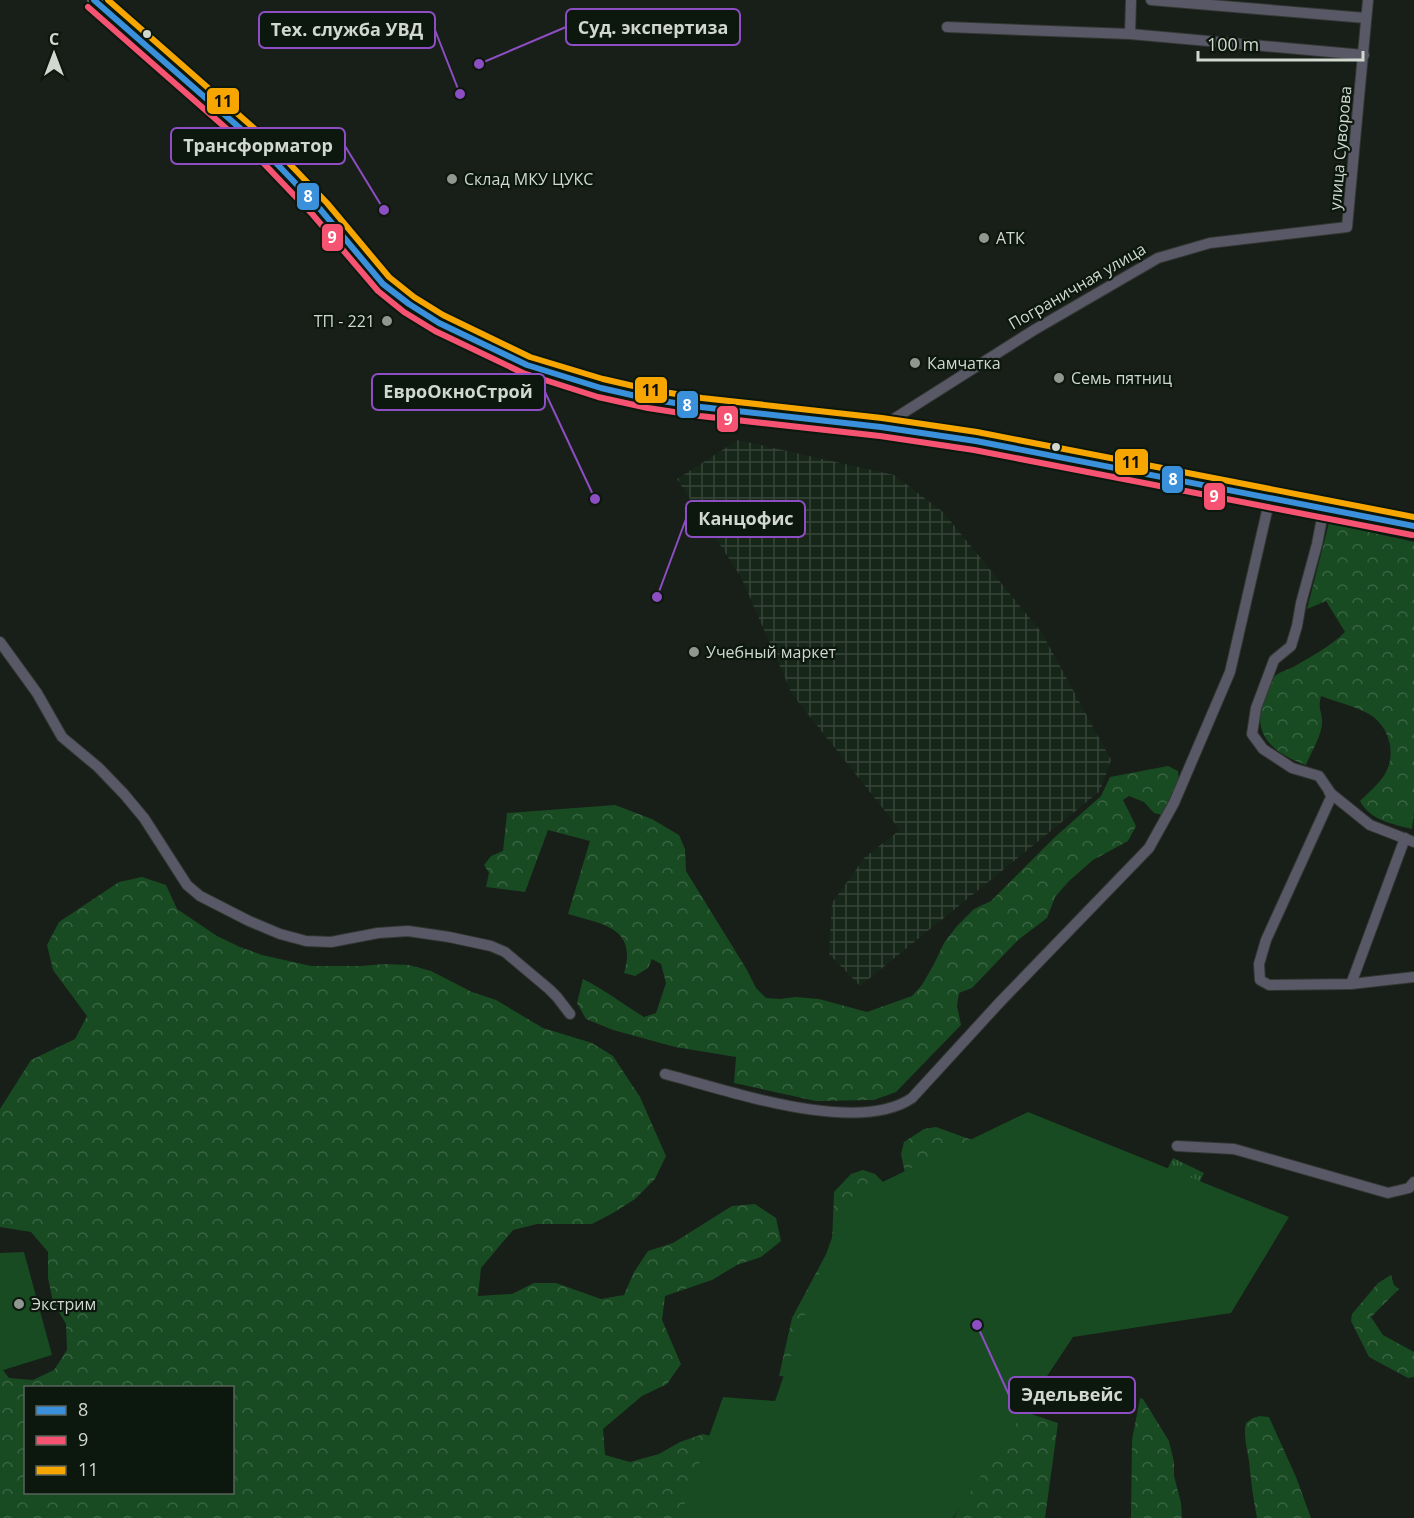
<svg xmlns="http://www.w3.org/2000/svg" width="1414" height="1518" font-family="'Open Sans',sans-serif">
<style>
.industrial{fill:url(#industrial-grid)}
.forest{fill:url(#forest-crowns);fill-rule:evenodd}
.park{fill:url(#park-tufts)}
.pitch{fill:#194b22}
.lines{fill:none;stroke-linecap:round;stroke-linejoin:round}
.minor-casing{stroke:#333733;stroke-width:12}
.tertiary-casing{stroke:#333733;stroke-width:15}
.minor{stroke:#595866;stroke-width:10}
.tertiary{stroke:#595866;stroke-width:14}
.bus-1-casing{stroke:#0c170d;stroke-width:10}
.bus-2-casing{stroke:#0c170d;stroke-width:10}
.bus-3-casing{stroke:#0c170d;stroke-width:10}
.bus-1{stroke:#3a90db;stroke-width:6}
.bus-2{stroke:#f65372;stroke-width:6}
.bus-3{stroke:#f7a600;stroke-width:6}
.bus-dot{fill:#d0d8d0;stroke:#0c170d;stroke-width:2}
.poi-dot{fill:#909790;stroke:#0c170d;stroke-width:2}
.labels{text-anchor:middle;stroke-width:4.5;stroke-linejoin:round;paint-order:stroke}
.street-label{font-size:16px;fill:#d0d8d0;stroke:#0c170d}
.poi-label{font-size:16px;fill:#d0d8d0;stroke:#0c170d;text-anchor:start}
.leader{fill:none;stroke:#8c4ec2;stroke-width:2}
.callout-dot{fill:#8c4ec2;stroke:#0c170d;stroke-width:2}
.callout{fill:#0c170d;stroke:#8c4ec2;stroke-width:2}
.callout-label{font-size:18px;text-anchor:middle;font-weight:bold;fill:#d0d8d0}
.line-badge{stroke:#0c170d;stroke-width:2}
.badge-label{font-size:16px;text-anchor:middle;font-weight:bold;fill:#fff}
.pale-badge-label{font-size:16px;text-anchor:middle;font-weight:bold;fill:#111}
</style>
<defs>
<pattern id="industrial-grid" width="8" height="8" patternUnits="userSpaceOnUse" patternTransform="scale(1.5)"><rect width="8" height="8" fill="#162618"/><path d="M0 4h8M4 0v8" fill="none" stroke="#374539"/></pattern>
<pattern id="forest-crowns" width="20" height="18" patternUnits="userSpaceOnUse" patternTransform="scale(1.5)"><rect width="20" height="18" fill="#194b22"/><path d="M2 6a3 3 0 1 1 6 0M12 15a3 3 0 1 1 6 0" fill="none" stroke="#396441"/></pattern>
<pattern id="park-tufts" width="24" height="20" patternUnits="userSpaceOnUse" patternTransform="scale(1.5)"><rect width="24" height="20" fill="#194b22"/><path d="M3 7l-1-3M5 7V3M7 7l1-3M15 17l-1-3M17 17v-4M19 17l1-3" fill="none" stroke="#396441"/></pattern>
</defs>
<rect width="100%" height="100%" fill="#181e18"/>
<polygon class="industrial" points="738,440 894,475 943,512 1042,633 1111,760 1100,791 860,986 829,954 832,903 865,857 900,830 792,694 741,577 677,479"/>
<g class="forest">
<path d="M1329,523L1414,542V811L1412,829C1392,824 1370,820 1360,801C1368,793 1379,784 1385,774C1397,753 1389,726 1369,714C1355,706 1336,702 1321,696C1318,708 1321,709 1322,720C1323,734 1311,752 1306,765C1275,754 1249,735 1265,698C1268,692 1270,681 1275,676C1279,672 1290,669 1295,666C1312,656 1331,646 1345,632L1326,601L1307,609Z"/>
<path d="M1168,766L1178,771L1179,781L1162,815L1154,813L1144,802L1129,796L1123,800L1136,826L1128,841L1093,860L1069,881L1055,897L1047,918L1018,940L972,988L959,993L957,1006L961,1025L896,1092L874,1100L816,1101L734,1083L736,1057L675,1047L613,1030L586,1019L577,1003L583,979C605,990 623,1004 644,1017L656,1013L666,983L661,964L652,959L648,968L635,976L624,973C638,927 601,924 568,914L590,841L548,830L525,892L486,887L489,873L484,865L491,856L503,851L507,813L615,805L652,819L679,835L685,849L686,871L747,970L756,988L766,998L780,999L796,997L819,999L867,1012L912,996L922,985L934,964L944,943L957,926L974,909L991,901L1054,838L1101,796L1110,777Z"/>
<path d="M142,877L166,885L177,909L217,936L240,947L262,955L311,966H360L384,964L409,965L431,971L472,992L496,1000L543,1028L592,1043L613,1056L640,1097L666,1156L655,1179L635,1199L613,1213L592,1224H537L513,1230L481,1268L478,1296L512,1294L534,1283H556L601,1299L624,1295L634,1272L648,1251L673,1243L732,1206L755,1204L776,1218L781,1241L761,1257L737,1265L712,1280L665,1296L662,1320L681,1364L667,1384L642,1396L603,1429L605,1455L630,1462L659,1454L680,1442L703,1434L727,1440L694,1518H0V1366L9,1378L33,1380L54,1370L67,1350L66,1324L53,1302L48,1278V1252L31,1232L0,1227V1109L31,1060L75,1039L87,1016L53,970L47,945L59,922L119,882ZM26,1388H232V1492H26Z"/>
<polygon points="936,1127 972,1140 790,1377 779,1376 792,1318 832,1243 834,1192 851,1174 863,1170 875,1174 893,1192 906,1178 901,1154 904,1142 924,1129"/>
<polygon points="1391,1275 1394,1285 1399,1289 1371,1317 1383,1335 1414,1352 1414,1377 1408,1378 1369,1357 1351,1321 1352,1314 1378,1283"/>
<polygon points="1140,1398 1143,1399 1169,1441 1174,1462 1174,1476 1181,1503 1182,1518 1131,1518 1132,1440"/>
<polygon points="1013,1408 1058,1423 1045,1518 954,1518"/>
<path d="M1260,1416L1269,1417L1296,1477L1311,1518H1257C1253,1499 1251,1480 1249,1461C1247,1448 1243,1435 1246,1423L1253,1418Z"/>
</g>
<polygon class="park" points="1173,1158 1204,1173 1176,1229 1145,1213"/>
<g class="pitch">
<polygon points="1028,1112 1289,1217 1231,1313 1073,1337 953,1518 680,1518 723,1397 775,1401 845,1200"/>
<polygon points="24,1252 52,1355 0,1371 0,1253"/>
</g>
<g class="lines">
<defs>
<g id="minor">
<polyline points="1151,0 1366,18"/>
<polyline points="947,27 1130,34 1364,55"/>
<polyline points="1130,34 1131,0"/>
<polyline points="881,427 1034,330 1158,258 1210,243 1347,227 1368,0"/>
<polyline points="1324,508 1317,544 1301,603 1297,626 1291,646 1274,660 1256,708 1252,734 1263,749 1292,768 1319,776 1332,795 1266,940 1259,964 1260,980 1269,985 1351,984 1414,977"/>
<polyline points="0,642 37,693 62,737 98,767 124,794 144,818 187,885 200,896 249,921 280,934 306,941 331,942 378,933 408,931 449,937 491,946 505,952 549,989 557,997 570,1014"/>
<polyline points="1329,792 1370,825 1414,842"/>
<polyline points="1351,984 1405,838"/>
<path d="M665,1074C727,1090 857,1136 912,1098L1000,1002L1149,848L1174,803L1230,672L1270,498"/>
<polyline points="1177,1146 1234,1149 1388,1193 1409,1188 1414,1182"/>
</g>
<polyline id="tertiary" points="94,0 258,144 320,209 383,284 409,304 439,323 482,345 527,365 601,388 649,399 701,407 881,427 976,441 1414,526"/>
</defs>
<use href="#minor" class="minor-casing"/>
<use href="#tertiary" class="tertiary-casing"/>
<use href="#minor" class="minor"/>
<use href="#tertiary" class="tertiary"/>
<defs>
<polyline id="bus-1" points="94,0 258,144 320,209 383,284 409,304 439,323 527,365 601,388 649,399 701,407 881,427 976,441 1414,526"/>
<polyline id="bus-2" points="88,7 252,151 313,215 378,291 404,312 435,331 523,373 598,397 648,408 700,416 880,436 974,450 1412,535"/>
<polyline id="bus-3" points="108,0 265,138 327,203 389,277 414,297 443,315 530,357 603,379 651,390 702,398 882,418 977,432 1414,517"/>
</defs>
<use href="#bus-1" class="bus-1-casing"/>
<use href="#bus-2" class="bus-2-casing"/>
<use href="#bus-3" class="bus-3-casing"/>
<use href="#bus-1" class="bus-1"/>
<use href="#bus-2" class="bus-2"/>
<use href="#bus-3" class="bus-3"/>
</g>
<g class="bus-dot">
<circle cx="147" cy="34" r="5"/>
<circle cx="1056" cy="447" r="5"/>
</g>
<g class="poi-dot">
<circle cx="452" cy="179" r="6"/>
<circle cx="984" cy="238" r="6"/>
<circle cx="387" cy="321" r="6"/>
<circle cx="915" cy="363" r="6"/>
<circle cx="1059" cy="378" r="6"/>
<circle cx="694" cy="652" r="6"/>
<circle cx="19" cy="1304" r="6"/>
</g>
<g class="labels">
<g class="street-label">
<text transform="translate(1340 148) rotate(-85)" y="6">улица Суворова</text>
<text transform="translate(1077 286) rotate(-30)" y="6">Пограничная улица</text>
</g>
<g class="poi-label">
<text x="464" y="185">Склад МКУ ЦУКС</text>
<text x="996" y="244">АТК</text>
<text x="375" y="327" text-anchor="end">ТП - 221</text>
<text x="927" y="369">Камчатка</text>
<text x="1071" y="384">Семь пятниц</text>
<text x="706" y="658">Учебный маркет</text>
<text x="31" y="1310">Экстрим</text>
</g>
</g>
<path class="leader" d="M479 64L566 27M460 94L435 30M384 210L345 146M595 499L545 392M657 597L686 519M977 1325L1009 1395"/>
<g class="callout-dot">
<circle cx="479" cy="64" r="6"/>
<circle cx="460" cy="94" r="6"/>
<circle cx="384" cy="210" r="6"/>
<circle cx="595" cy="499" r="6"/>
<circle cx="657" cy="597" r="6"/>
<circle cx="977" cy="1325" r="6"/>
</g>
<g class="callout">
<rect x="566" y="9" width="174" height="36" rx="6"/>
<rect x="259" y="12" width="176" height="36" rx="6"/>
<rect x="171" y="128" width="174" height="36" rx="6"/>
<rect x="372" y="374" width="173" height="36" rx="6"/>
<rect x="686" y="501" width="119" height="36" rx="6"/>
<rect x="1009" y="1377" width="126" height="36" rx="6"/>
</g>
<g class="callout-label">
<text x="653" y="34">Суд. экспертиза</text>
<text x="347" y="36">Тех. служба УВД</text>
<text x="258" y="152">Трансформатор</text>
<text x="458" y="398">ЕвроОкноСтрой</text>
<text x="746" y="525">Канцофис</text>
<text x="1072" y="1401">Эдельвейс</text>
</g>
<g class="line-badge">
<rect x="206" y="87" width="34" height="28" rx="6" fill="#f7a600"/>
<rect x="296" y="182" width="24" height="29" rx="6" fill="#3a90db"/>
<rect x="321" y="223" width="23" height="29" rx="6" fill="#f65372"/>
<rect x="634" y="376" width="34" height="28" rx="6" fill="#f7a600"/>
<rect x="676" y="390" width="23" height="29" rx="6" fill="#3a90db"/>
<rect x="716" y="405" width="23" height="28" rx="6" fill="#f65372"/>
<rect x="1114" y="448" width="35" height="28" rx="6" fill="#f7a600"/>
<rect x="1161" y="465" width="23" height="29" rx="6" fill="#3a90db"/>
<rect x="1203" y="482" width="23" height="29" rx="6" fill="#f65372"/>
</g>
<g class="badge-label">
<text x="308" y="202">8</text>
<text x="332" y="243">9</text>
<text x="687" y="411">8</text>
<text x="728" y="425">9</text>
<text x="1173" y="485">8</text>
<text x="1214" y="502">9</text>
</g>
<g class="pale-badge-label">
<text x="223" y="107">11</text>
<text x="651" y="396">11</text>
<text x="1131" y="468">11</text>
</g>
<rect x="24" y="1386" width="210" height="108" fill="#0c170d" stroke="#5a645b" stroke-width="1.5"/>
<rect x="36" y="1406" width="30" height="9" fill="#3a90db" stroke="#5a645b" stroke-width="1.5"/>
<text x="78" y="1416" font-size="18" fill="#d0d8d0">8</text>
<rect x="36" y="1436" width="30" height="9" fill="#f65372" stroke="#5a645b" stroke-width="1.5"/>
<text x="78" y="1446" font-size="18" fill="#d0d8d0">9</text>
<rect x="36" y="1466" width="30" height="9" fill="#f7a600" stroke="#5a645b" stroke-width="1.5"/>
<text x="78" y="1476" font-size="18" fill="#d0d8d0">11</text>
<g transform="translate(54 54)" stroke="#0c170d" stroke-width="4.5" paint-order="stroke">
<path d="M0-4.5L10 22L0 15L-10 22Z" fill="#d0d8d0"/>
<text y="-9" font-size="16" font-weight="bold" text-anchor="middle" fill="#d0d8d0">С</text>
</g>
<path d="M1198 51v9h165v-9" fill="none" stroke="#d0d8d0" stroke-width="3"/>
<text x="1207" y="51" font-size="18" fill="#d0d8d0" stroke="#0c170d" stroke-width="4.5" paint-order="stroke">100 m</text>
</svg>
